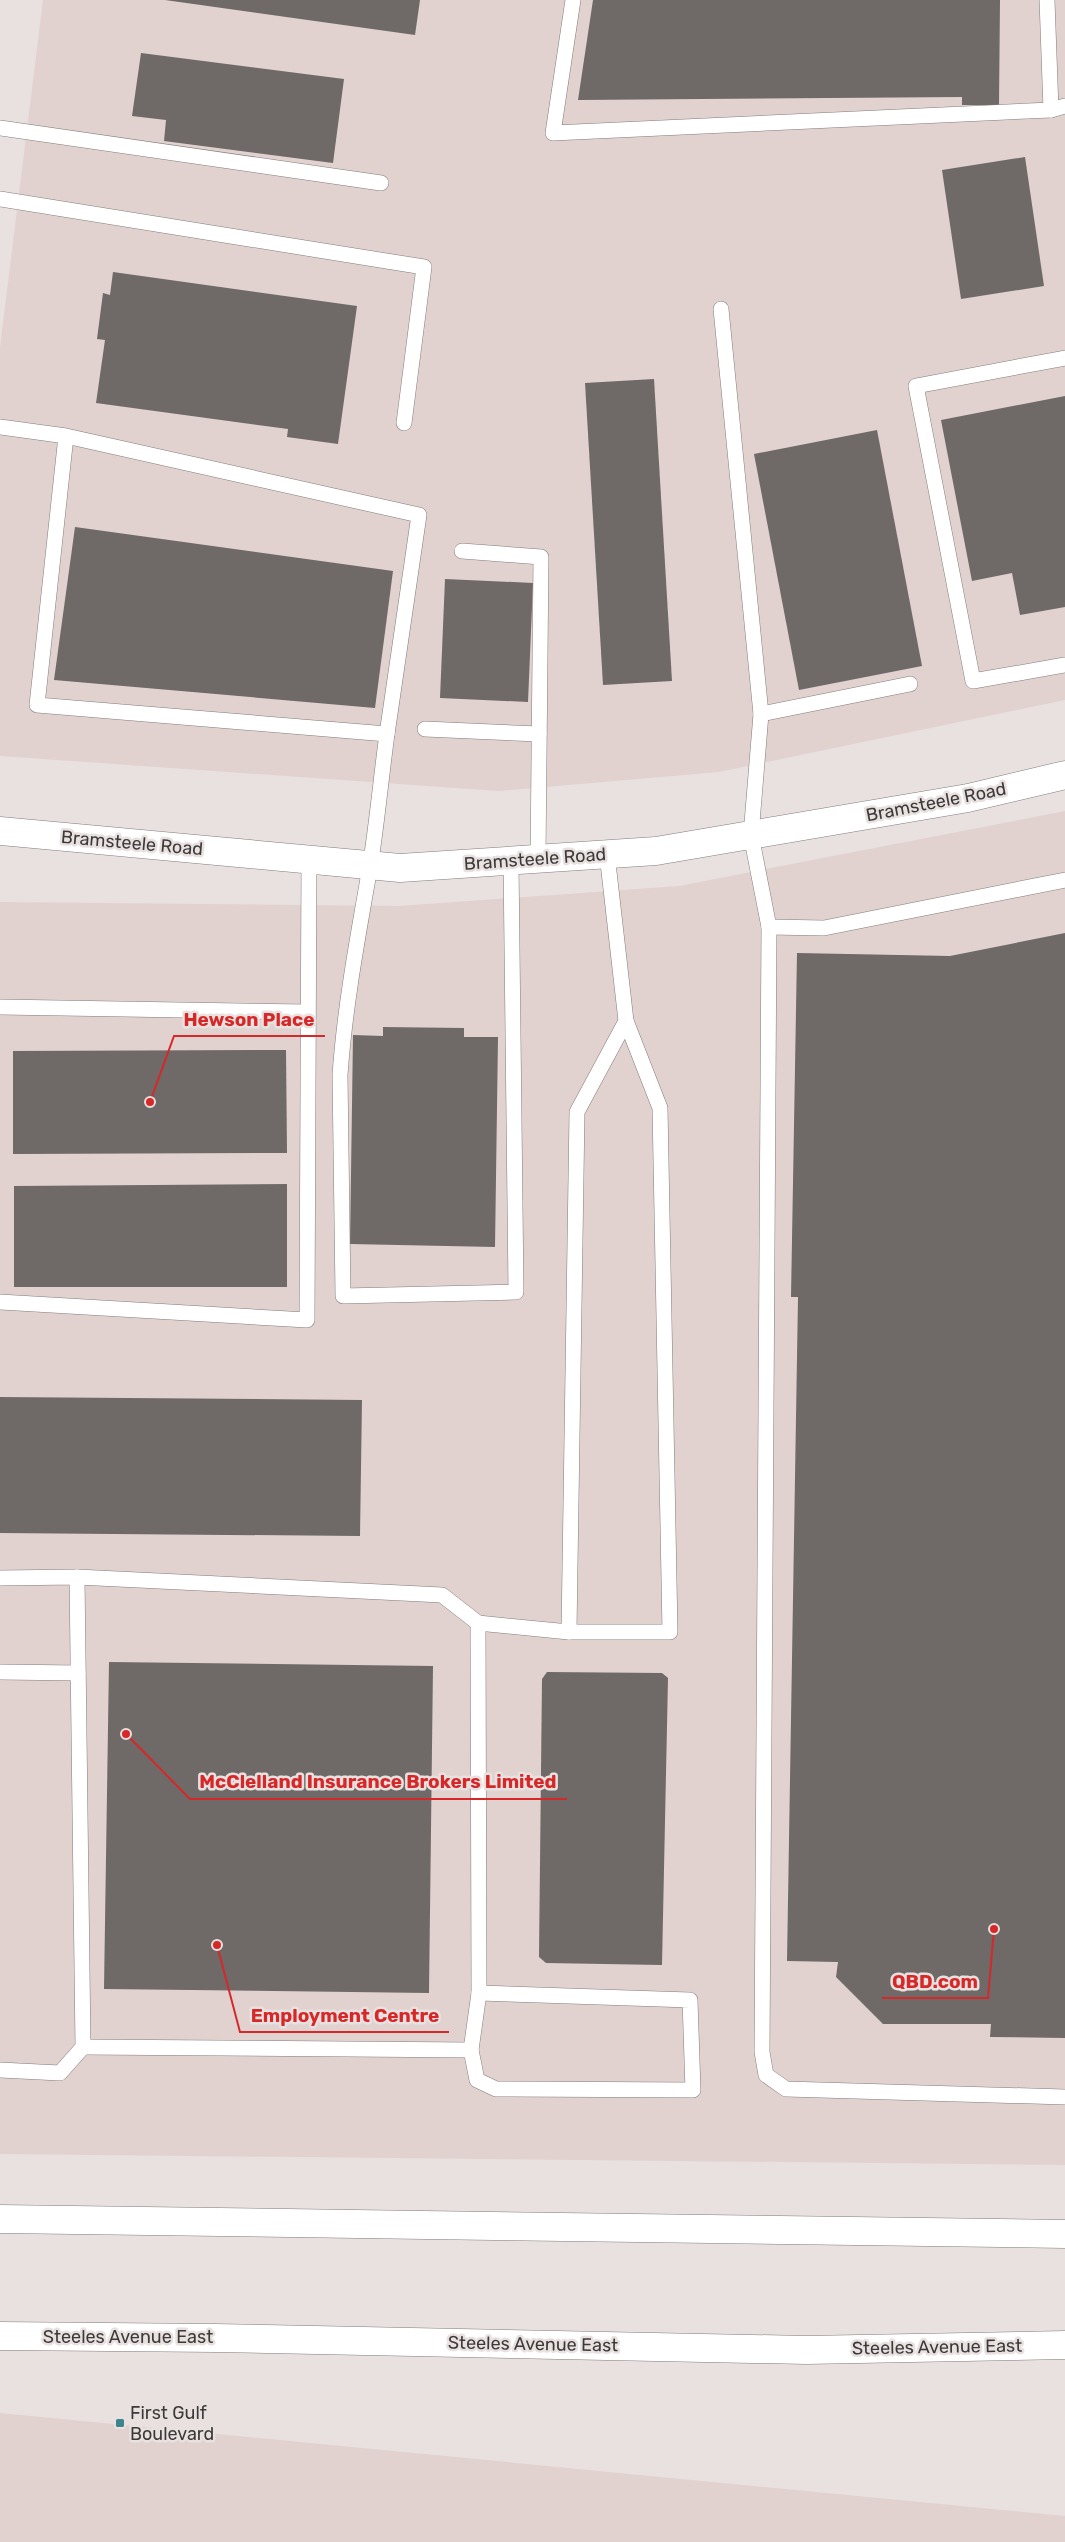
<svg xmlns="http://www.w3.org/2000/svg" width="1065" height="2542" font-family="Rubik,sans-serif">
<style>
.built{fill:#e1d2cf}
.building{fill:#6f6968}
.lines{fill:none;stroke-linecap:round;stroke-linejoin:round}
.service-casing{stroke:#827c7b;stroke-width:16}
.minor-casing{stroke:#827c7b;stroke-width:29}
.secondary-casing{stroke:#827c7b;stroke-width:29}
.service{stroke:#fff;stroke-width:15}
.minor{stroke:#fff;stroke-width:28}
.secondary{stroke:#fff;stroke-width:28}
.poi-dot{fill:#3e848f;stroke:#e8e1e0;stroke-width:2}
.labels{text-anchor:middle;stroke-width:5;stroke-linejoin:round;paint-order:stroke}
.street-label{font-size:18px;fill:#3c3a39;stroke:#e8e1e0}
.poi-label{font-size:18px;fill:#3c3a39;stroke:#e8e1e0;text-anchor:start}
.leader{fill:none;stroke:#d62828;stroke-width:2}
.callout-dot{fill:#d62828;stroke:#e8e1e0;stroke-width:2}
.callout-label{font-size:19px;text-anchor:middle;font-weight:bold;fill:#d62828;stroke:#e8e1e0;stroke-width:5;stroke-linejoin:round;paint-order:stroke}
</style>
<rect width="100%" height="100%" fill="#e8e1e0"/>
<g class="built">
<polygon points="43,0 1065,0 1065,700 719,772 498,791 0,756 0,347"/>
<polygon points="1065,811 1065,2165 0,2154 0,902 399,906 679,886"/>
<polygon points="0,2413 1065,2516 1065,2542 0,2542"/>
</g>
<g class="building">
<polygon points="165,0 420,0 415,35"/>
<polygon points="593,0 1000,0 999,105 962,105 962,97 578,100"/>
<polygon points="141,53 344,79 333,163 164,141 166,120 132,116"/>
<polygon points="1025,157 1044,286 961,299 942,170"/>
<polygon points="113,272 357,306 338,444 287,437 288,429 96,403 105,340 97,339 103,293 110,295"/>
<polygon points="654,379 672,681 603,685 585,383"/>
<polygon points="1065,396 1065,607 1020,615 1012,573 972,581 941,420"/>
<polygon points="877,430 922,666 799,690 754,454"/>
<polygon points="75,527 393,571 375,708 54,680"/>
<polygon points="445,579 533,583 528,702 440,698"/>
<polygon points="1065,933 1065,2038 990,2037 991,2024 883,2024 836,1977 838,1962 787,1961 798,1297 791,1297 797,953 950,956"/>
<polygon points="383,1027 464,1028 464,1037 498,1037 495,1247 350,1244 353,1035 383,1036"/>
<polygon points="286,1050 287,1153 13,1154 13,1051"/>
<polygon points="287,1184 287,1287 14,1287 14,1186"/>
<polygon points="0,1397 362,1400 360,1536 0,1533"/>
<polygon points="109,1662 433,1666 429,1993 104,1989"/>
<polygon points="547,1672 662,1673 668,1678 662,1965 546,1963 539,1957 542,1679"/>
</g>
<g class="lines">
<defs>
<g id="service">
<polyline points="573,0 553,133 1051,110 1065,106"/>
<polyline points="1047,0 1051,110"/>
<polyline points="0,128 381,183"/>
<polyline points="0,199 424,267 404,423"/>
<polyline points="721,309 761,714 751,835 769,927 762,2052 766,2075 786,2089 1065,2097"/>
<polyline points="1065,358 916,386 973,681 1065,665"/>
<polyline points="0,427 66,436 419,515 387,734 37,705 66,436"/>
<polyline points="462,551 541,557 538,859"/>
<polyline points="761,714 910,684"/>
<polyline points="425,729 539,734"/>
<path d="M387,734C381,778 377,823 370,867C358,936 345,1004 340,1075L343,1296L516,1292L511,861"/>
<polyline points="769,927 824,928 1065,880"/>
<polyline points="0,1007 307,1012"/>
<polyline points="0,1302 307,1320 309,859"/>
<polyline points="0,1578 77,1577 442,1595 478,1623 479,1993 471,2050"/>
<polyline points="478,1623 569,1632 670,1632 660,1108 626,1021 607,854"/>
<polyline points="569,1632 577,1112 626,1021"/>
<polyline points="0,1672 78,1673"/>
<polyline points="83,2047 471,2050 477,2080 496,2089 693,2090 690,2000 479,1993"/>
<polyline points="0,2070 60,2073 83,2047 77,1577"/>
</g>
<polyline id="minor" points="0,831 400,868 656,851 968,798 1065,775"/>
<g id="secondary">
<polyline points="0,2219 1065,2234"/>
<polyline points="0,2336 215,2338 806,2350 1065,2345"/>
</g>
</defs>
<use href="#service" class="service-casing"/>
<use href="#minor" class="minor-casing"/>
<use href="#secondary" class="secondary-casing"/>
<use href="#service" class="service"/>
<use href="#minor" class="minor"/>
<use href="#secondary" class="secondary"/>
</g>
<rect class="poi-dot" x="115" y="2418" width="10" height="10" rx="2.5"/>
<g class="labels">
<g class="street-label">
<text transform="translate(936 802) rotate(-11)" y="6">Bramsteele Road</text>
<text transform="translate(132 843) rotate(5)" y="6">Bramsteele Road</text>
<text transform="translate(535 859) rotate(-4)" y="6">Bramsteele Road</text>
<text x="128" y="2343">Steeles Avenue East</text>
<text transform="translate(533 2344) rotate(1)" y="6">Steeles Avenue East</text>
<text transform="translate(937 2347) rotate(-1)" y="6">Steeles Avenue East</text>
</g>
<g class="poi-label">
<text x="130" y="2419">First Gulf<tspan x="130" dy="21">Boulevard</tspan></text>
</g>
</g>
<path class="leader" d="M150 1102L174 1036H325M126 1734L190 1799H567M994 1929L988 1998H882M217 1945L240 2032H449"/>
<g class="callout-dot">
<circle cx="150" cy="1102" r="5"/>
<circle cx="126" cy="1734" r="5"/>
<circle cx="994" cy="1929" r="5"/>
<circle cx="217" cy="1945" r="5"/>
</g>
<g class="callout-label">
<text x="249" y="1026">Hewson Place</text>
<text x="378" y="1788">McClelland Insurance Brokers Limited</text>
<text x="935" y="1988">QBD.com</text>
<text x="345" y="2022">Employment Centre</text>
</g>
</svg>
